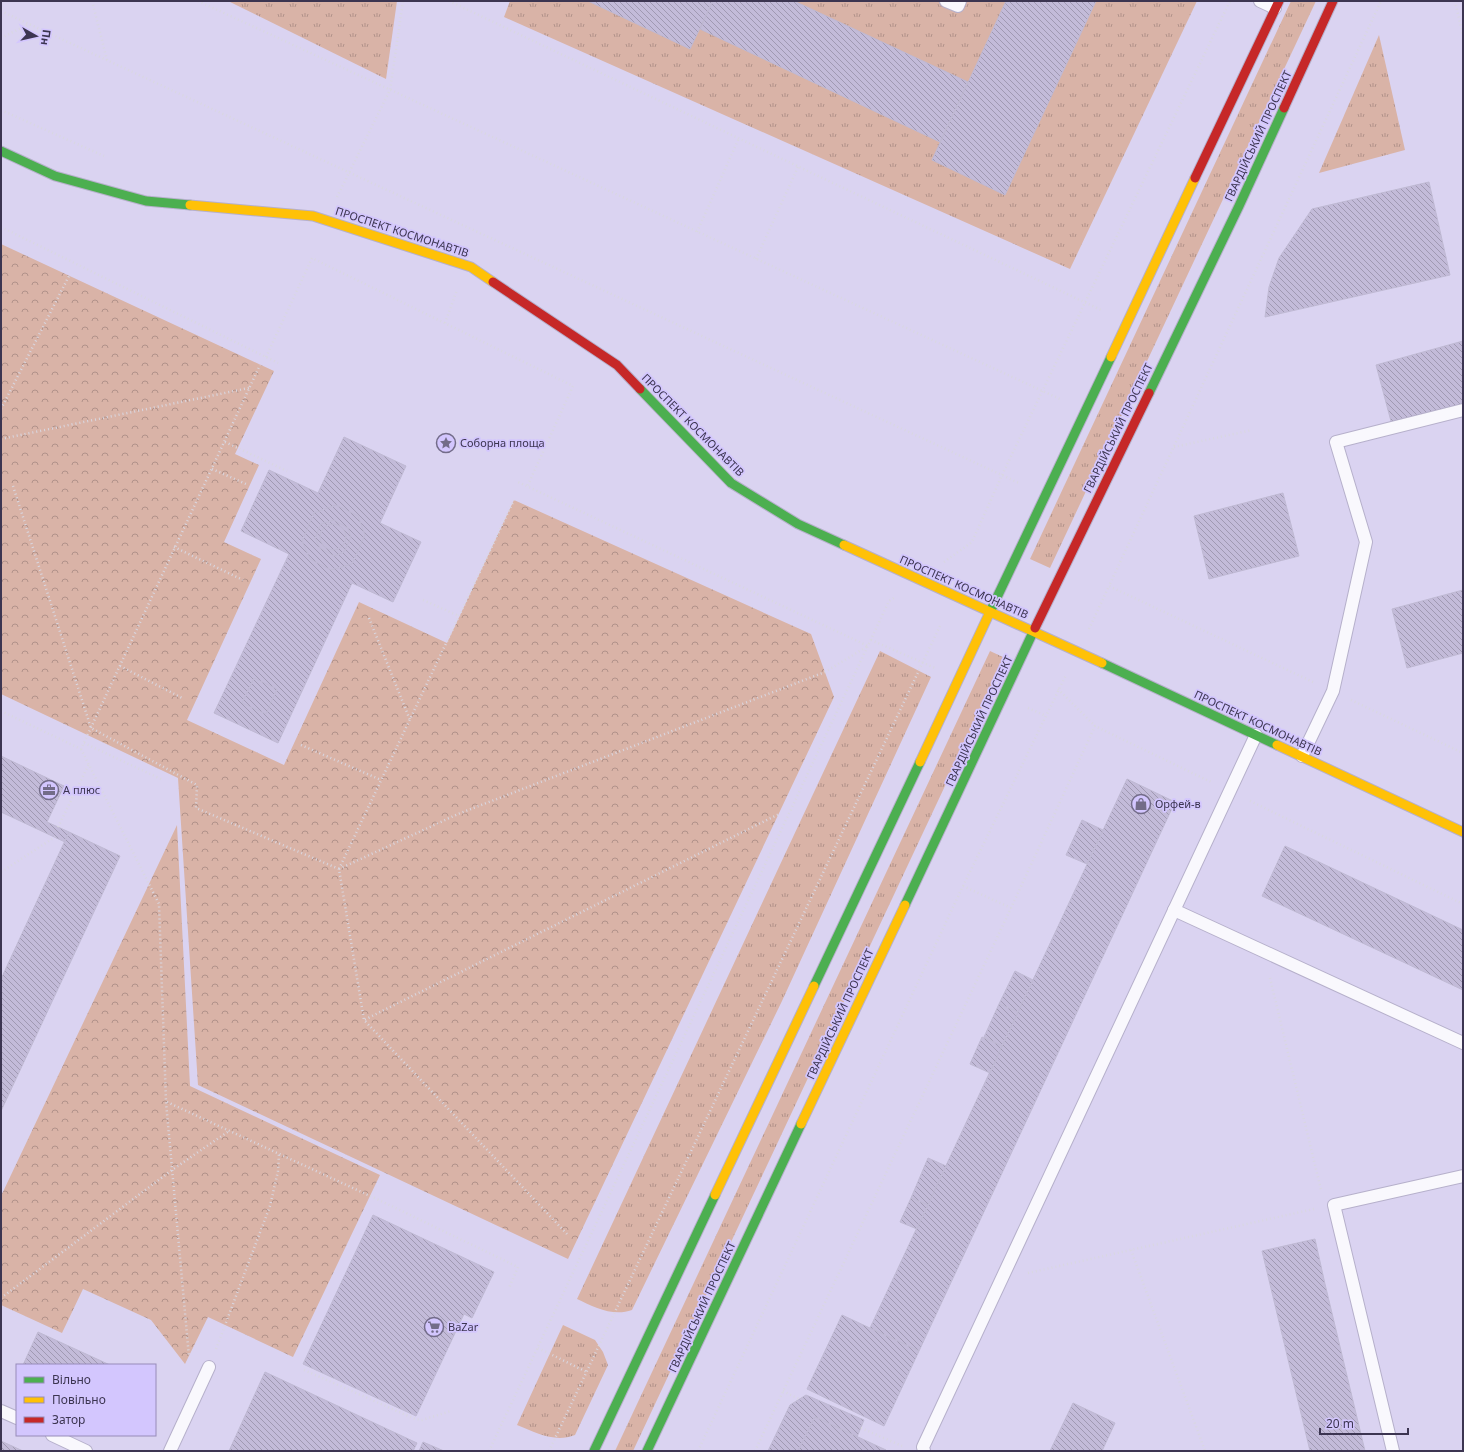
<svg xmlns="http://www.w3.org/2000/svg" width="1464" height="1452" font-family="'Noto Sans',sans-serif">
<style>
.grass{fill:url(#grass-tufts)}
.park{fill:url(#park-crowns)}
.building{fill:url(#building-back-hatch);stroke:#bfb9d3}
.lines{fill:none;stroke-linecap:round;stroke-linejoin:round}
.lane-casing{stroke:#b6b0cb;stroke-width:14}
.fast-casing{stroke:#b6b0cb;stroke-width:11}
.slow-casing{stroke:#b6b0cb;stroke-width:11}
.jam-casing{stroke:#b6b0cb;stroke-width:11}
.path{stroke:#d9d7e1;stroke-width:2.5;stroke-dasharray:1 3;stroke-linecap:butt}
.lane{stroke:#f9f8fd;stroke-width:12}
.fast{stroke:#4caf50;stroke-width:9}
.slow{stroke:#ffc107;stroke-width:9}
.jam{stroke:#c62828;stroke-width:9}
.labels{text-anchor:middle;stroke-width:3.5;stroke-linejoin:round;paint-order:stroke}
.street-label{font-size:11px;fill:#3c3551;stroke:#d3c6fe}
.poi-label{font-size:11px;fill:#3c3551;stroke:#d3c6fe;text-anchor:start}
</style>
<defs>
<pattern id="grass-tufts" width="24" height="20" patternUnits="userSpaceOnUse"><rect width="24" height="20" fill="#d9b3a7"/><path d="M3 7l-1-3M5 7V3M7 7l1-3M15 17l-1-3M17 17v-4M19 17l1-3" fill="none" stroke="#b1928a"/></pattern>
<pattern id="park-crowns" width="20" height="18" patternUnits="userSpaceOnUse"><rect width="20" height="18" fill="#d9b3a7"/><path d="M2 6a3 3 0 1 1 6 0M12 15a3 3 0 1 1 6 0" fill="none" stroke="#b1928a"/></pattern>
<pattern id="building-back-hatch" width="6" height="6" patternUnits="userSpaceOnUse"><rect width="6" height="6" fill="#c3bbd9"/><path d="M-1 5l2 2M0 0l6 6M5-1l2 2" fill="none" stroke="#a099b2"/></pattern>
</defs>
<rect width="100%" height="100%" fill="#dad3f1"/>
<g class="grass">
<polygon points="228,1 397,1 386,79"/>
<polygon points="510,1 1197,1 1070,269 504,17"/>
<polygon points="1291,1 1316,1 1050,568 1030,559"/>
<polygon points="1379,35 1405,150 1319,173"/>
<path d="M880,651L931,677L782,1001L632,1310C613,1317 594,1307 577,1299Z"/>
<polygon points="990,651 1005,658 633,1451 615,1451"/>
<path d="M563,1325L595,1340L603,1352L608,1365L575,1435C555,1443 537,1433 517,1425Z"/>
</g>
<g class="park">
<polygon points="1,244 274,371 235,454 259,465 224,542 261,559 187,720 284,765 359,602 447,643 514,500 811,634 834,697 568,1259 198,1085 178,778 1,694"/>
<polygon points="177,825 190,1086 380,1175 293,1357 208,1317 185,1364 151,1320 83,1289 62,1333 1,1305 1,1196"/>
</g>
<g class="building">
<polygon points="588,1 713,1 690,49"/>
<polygon points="713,1 794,1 968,82 940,142 700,29"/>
<polygon points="1006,1 1096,1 1005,195 932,160"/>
<polygon points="1429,182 1450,275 1265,317 1269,287 1279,258 1312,209"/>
<polygon points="1463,341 1463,406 1392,425 1376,365"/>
<polygon points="344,437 406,466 380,523 421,542 393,602 352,583 278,743 214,713 289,554 241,531 269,470 318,493"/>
<polygon points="1283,493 1299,556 1209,579 1194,516"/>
<polygon points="336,505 358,516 365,535 352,564 331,570 310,559 302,541 314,513"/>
<polygon points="334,520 348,528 351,537 344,552 334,556 320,548 315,538 321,524"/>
<circle cx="333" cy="537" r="13"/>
<polygon points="1463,590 1463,653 1407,668 1392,609"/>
<polygon points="254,678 277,689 266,714 242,703"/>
<polygon points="1,756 64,786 47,822 69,832 65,842 1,812"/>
<polygon points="1127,779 1175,802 919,1351 870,1328"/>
<polygon points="1082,820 1103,830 1087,864 1066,855"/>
<polygon points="69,832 120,856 1,1111 1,979"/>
<polygon points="1285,846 1463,930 1463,990 1262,896"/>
<polygon points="1015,971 1033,980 1018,1012 999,1004"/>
<polygon points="999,1004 1018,1012 1002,1046 984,1037"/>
<polygon points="982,1037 1002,1046 990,1073 970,1064"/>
<polygon points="928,1158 946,1166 928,1205 911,1198"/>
<polygon points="911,1198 928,1205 917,1229 900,1222"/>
<polygon points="373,1215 494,1272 472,1318 464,1314 416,1416 303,1364"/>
<polygon points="1315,1239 1325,1284 1365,1451 1310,1451 1262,1251"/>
<polygon points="842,1315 919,1351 884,1426 807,1389"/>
<polygon points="38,1332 110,1365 23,1365"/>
<polygon points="265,1372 417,1443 413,1451 229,1451"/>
<polygon points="806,1395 864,1420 857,1437 815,1417 798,1451 768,1451 790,1405"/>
<polygon points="1073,1403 1115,1423 1102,1451 1050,1451"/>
<polygon points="815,1417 886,1450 885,1451 798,1451"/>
<polygon points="1,1441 23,1451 1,1451"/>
<polygon points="423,1442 444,1451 419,1451"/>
</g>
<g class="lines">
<defs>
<g id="lane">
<polyline points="946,1 958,6 960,1"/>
<polyline points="1260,1 1275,8"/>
<polyline points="1302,756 1333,691 1366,542 1336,442 1463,410"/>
<polyline points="1174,910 1463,1043"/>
<polyline points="1,1411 17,1418"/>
<polyline points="52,1435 86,1451"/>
<polyline points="170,1451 209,1367"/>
<polyline points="924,1451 923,1447 1256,735"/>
<polyline points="1393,1451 1334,1205 1463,1176"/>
</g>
<g id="fast">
<polyline points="1,151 55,176 146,201 190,205"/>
<polyline points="640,389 731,483 798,524 844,545"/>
<polyline points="1149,393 1239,206 1284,108"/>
<polyline points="990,612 1111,357"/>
<polyline points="1102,663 1277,745"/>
<polyline points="905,905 1035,628"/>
<polyline points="814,986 920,762"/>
<polyline points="594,1451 715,1195"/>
<polyline points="647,1451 801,1124"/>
</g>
<g id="slow">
<polyline points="190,205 313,216 471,267 493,282"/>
<polyline points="1111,357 1195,178"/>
<polyline points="844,545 1102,663"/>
<polyline points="1277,745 1463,832"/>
<polyline points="920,762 990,612"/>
<polyline points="801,1124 905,905"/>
<polyline points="715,1195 814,986"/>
</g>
<g id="jam">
<polyline points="1284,108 1333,1"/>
<polyline points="1195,178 1279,1"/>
<polyline points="493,282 617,365 640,389"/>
<polyline points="1035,628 1149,393"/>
</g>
</defs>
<use href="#lane" class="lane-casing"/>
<use href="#fast" class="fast-casing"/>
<use href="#slow" class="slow-casing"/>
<use href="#jam" class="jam-casing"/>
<g class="path">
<polyline points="92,1 107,60"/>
<polyline points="198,1 1060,399"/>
<polyline points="449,1 1101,310"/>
<polyline points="1455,1 1463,36"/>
<polyline points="1,11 1019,483"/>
<polyline points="1,38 29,24"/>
<polyline points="1,110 104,156"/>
<polyline points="337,197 390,90 403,1"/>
<polyline points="1,227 278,363"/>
<polyline points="697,232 739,138"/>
<polyline points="756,259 798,167"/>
<polyline points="445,323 457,290"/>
<polyline points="266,357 312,258 573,386 527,487"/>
<polyline points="1,409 69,276"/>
<polyline points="1,439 249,388"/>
<polyline points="225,442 287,471"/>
<polyline points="1174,447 1252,430"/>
<polyline points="212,469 246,484"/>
<polyline points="13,486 91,728 197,785 196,808 339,869 364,1020"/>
<polyline points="174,547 243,580"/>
<polyline points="944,562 972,542 1002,475 1230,1"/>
<polyline points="423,600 459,616"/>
<polyline points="369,618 410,720"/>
<polyline points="1089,629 1109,586"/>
<polyline points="871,640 935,668"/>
<polyline points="120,666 184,699"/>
<polyline points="1313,682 1109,586 1381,1"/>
<polyline points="1058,689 1095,726"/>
<polyline points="1351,700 1463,753"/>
<polyline points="1028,708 1046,716"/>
<polyline points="1,711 81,749 260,365"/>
<polyline points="84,743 163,780"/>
<polyline points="301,745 381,780"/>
<polyline points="81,749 159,904 166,1102 189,1357"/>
<polyline points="1250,801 1463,904"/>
<polyline points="58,827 89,764"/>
<polyline points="339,869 458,814 825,672 868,646 518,482"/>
<polyline points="339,869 514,500"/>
<polyline points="1,872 55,837"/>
<polyline points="963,886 1011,908"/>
<polyline points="1270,978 1321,1190"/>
<polyline points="167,1102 381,1201 518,1267 509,1288"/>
<polyline points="567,1234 364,1020 779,814"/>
<polyline points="1131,1250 1205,1451"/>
<polyline points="1028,1273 1314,1209"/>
<polyline points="1,1298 172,1170 229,1131"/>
<polyline points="538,1348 587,1372"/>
<polyline points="216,1349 270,1206 278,1171 279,1154"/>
<polyline points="304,1370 415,1419 422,1420 451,1411"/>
<polyline points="783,1391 799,1399"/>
<polyline points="861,1428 902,1446"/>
<polyline points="489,1451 889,601 894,598"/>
<polyline points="549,1451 940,626"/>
<polyline points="698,1451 963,886 1066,675"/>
<polyline points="755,1451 1011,908 1095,726 1211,782"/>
</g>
<use href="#lane" class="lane"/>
<use href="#fast" class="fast"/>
<use href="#slow" class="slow"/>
<use href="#jam" class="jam"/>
</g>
<defs>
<symbol id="sight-ring" viewBox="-11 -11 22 22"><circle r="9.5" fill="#d3c6fe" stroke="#736c89" stroke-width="1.5"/><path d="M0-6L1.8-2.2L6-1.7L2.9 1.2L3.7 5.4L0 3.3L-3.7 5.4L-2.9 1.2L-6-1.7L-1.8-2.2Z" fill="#736c89"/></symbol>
<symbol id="office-ring" viewBox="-11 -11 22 22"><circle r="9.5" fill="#d3c6fe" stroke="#736c89" stroke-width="1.5"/><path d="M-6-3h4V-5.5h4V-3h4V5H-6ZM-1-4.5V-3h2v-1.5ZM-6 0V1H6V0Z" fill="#736c89"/></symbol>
<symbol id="shop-ring" viewBox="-11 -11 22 22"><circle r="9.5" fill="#d3c6fe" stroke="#736c89" stroke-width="1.5"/><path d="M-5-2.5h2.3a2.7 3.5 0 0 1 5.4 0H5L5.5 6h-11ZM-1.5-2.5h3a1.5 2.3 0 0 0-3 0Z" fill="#736c89"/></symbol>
<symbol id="supermarket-ring" viewBox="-11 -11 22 22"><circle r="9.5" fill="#d3c6fe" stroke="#736c89" stroke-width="1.5"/><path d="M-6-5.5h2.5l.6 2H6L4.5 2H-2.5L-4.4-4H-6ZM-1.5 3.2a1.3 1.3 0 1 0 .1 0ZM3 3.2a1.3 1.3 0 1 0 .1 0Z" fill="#736c89"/></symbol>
</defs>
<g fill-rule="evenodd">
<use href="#sight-ring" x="435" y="432" width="22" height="22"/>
<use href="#office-ring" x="38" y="779" width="22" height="22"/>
<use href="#shop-ring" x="1130" y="793" width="22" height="22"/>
<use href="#supermarket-ring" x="423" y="1316" width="22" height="22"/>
</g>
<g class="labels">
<g class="street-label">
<text transform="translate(1258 136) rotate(-65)" y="4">ГВАРДІЙСЬКИЙ ПРОСПЕКТ</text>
<text transform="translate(402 232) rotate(18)" y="4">ПРОСПЕКТ КОСМОНАВТІВ</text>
<text transform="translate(693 425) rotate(45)" y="4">ПРОСПЕКТ КОСМОНАВТІВ</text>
<text transform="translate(1118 428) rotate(-64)" y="4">ГВАРДІЙСЬКИЙ ПРОСПЕКТ</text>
<text transform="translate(964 587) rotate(24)" y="4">ПРОСПЕКТ КОСМОНАВТІВ</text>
<text transform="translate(979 721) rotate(-65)" y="4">ГВАРДІЙСЬКИЙ ПРОСПЕКТ</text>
<text transform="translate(1258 723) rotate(25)" y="4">ПРОСПЕКТ КОСМОНАВТІВ</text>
<text transform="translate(840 1014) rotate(-65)" y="4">ГВАРДІЙСЬКИЙ ПРОСПЕКТ</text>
<text transform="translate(702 1307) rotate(-65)" y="4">ГВАРДІЙСЬКИЙ ПРОСПЕКТ</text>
</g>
<g class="poi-label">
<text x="460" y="447">Соборна площа</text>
<text x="63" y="794">А плюс</text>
<text x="1155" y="808">Орфей-в</text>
<text x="448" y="1331">BaZar</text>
</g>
</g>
<rect width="1464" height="1452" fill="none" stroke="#3c3551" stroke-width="4"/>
<rect x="16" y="1364" width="140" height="72" fill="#d3c6fe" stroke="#978cb9"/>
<rect x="24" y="1377" width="20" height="6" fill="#4caf50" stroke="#978cb9"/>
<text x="52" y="1384" font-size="12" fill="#3c3551">Вільно</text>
<rect x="24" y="1397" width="20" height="6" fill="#ffc107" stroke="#978cb9"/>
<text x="52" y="1404" font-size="12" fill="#3c3551">Повільно</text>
<rect x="24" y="1417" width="20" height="6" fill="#c62828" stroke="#978cb9"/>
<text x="52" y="1424" font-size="12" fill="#3c3551">Затор</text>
<g transform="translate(36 36) rotate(98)" stroke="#d3c6fe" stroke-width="3" paint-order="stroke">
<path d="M0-3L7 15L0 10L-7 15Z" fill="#3c3551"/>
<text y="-6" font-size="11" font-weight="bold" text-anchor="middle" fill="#3c3551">Пн</text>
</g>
<path d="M1320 1428v6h88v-6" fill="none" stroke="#3c3551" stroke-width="2"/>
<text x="1326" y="1428" font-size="12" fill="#3c3551" stroke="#d3c6fe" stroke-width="3" paint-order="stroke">20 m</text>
</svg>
